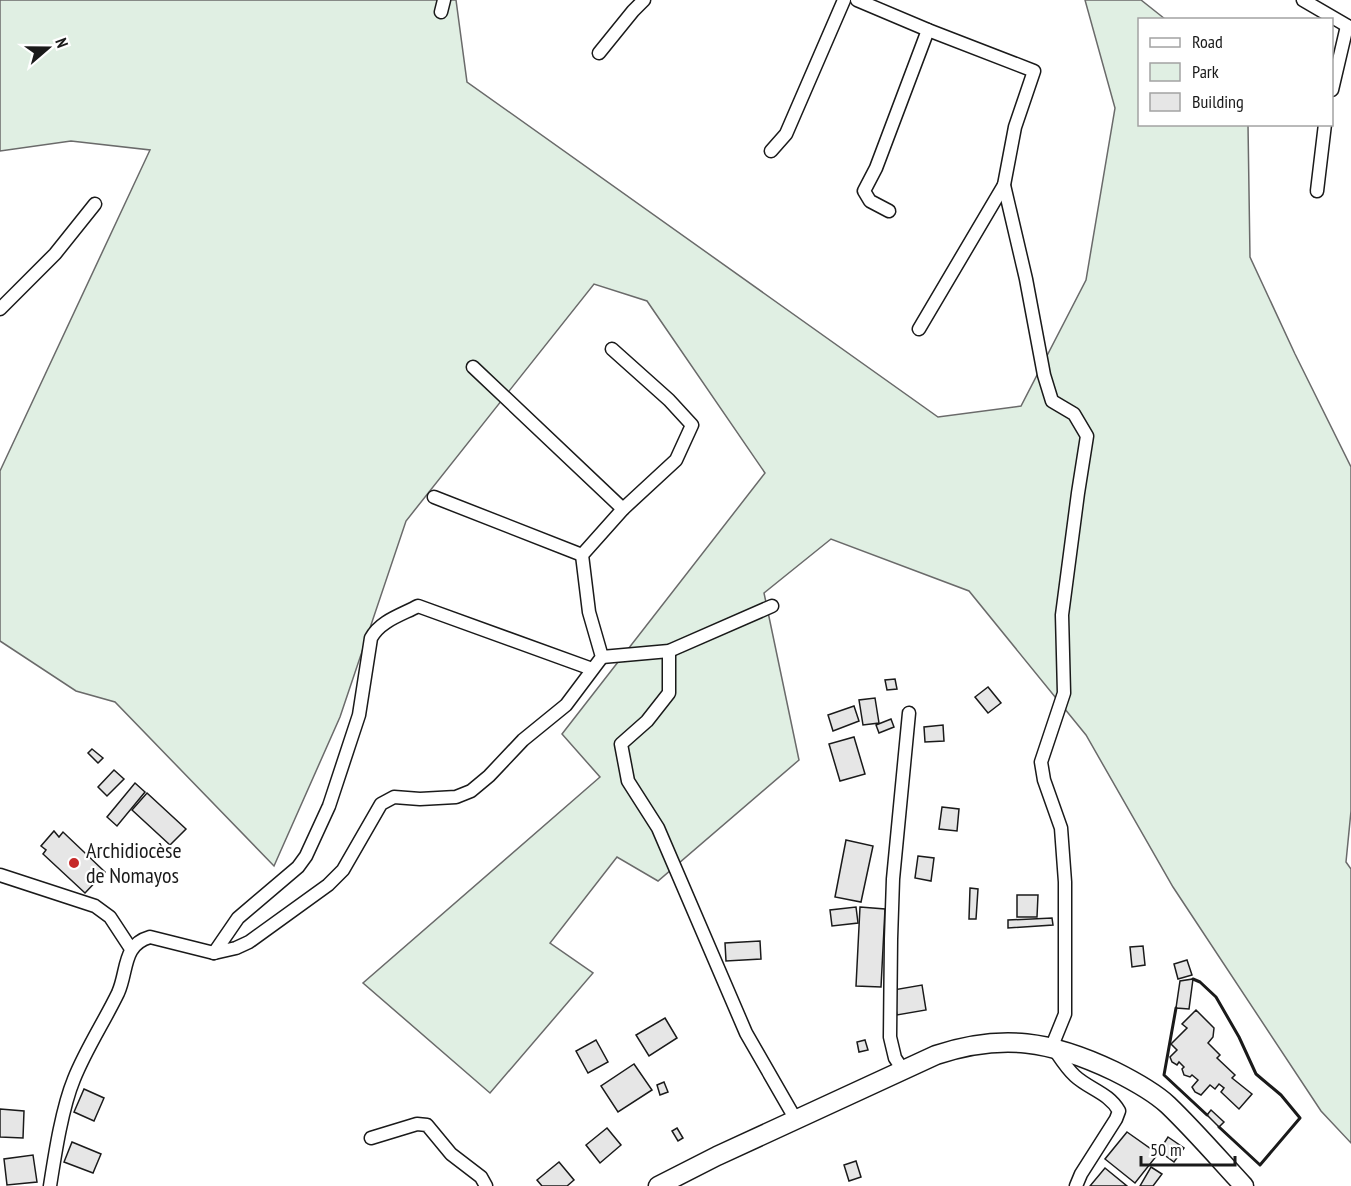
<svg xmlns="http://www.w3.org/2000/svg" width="1351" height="1186" font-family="'PT Sans Narrow',sans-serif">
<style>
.green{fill:#e0efe3;stroke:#6a6a6a;stroke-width:1.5}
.building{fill:#e6e6e6;stroke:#1a1a1a;stroke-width:1.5}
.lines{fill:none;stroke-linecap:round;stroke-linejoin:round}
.minor-casing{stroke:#1a1a1a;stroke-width:15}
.primary-casing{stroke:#1a1a1a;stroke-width:21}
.minor{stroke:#fff;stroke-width:12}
.primary{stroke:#fff;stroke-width:18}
.wall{stroke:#1a1a1a;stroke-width:3}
.poi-dot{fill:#c62828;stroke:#fff;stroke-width:2}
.labels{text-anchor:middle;stroke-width:4.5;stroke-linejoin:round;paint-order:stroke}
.poi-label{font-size:22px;fill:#1a1a1a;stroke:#fff;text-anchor:start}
</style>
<rect width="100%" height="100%" fill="#fff"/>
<polygon class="green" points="0,0 456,0 467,82 938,417 1021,406 1086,280 1115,108 1085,0 1141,0 1165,19 1140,20 1140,124 1248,125 1250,257 1295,354 1351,467 1351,811 1346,862 1351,869 1351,1143 1321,1111 1173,887 1086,735 969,591 831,539 764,593 799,760 658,881 617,857 550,943 593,973 490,1093 363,983 600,777 562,734 765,473 647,301 594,284 406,521 340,717 274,866 115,702 76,691 0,641 0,471 150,150 71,141 0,151"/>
<g class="building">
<polygon points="895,679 897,689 887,690 885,680"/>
<polygon points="988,687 1001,703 988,713 975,697"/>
<polygon points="875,698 879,723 863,725 859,700"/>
<polygon points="854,706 859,721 833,731 828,715"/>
<polygon points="891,719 894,727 879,733 876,725"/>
<polygon points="943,725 944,741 925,742 924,727"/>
<polygon points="854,737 865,774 840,781 829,744"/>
<polygon points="92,749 103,758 98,763 88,753"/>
<polygon points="114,770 124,779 107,796 98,787"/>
<polygon points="135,783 145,792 117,826 107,817"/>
<polygon points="147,793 186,829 170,845 132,810"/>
<polygon points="942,807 959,809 957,831 939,829"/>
<polygon points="54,831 59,837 63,832 105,872 85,893 43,854 46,850 41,846"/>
<polygon points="846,840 873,846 861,902 835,897"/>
<polygon points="918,856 934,858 931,881 915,878"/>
<polygon points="970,888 978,889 976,919 969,919"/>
<polygon points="1017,895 1038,895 1037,917 1017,917"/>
<polygon points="856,907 858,923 832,926 830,910"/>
<polygon points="860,907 885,909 881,987 856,986"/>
<polygon points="1052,918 1053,925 1008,928 1008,920"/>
<polygon points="760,941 761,959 726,961 725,943"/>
<polygon points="1143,946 1145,965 1132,967 1130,947"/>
<polygon points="1187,960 1192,975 1178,979 1174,964"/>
<polygon points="1193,979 1189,1009 1176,1008 1180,981"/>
<polygon points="922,985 926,1010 897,1015 893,990"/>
<polygon points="1196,1010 1214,1028 1213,1037 1208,1043 1220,1055 1217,1058 1235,1075 1232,1078 1252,1094 1239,1109 1221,1092 1224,1088 1219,1084 1215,1089 1210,1085 1201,1095 1195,1092 1192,1087 1198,1080 1192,1075 1190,1077 1184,1075 1182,1069 1184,1067 1179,1062 1177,1065 1172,1062 1170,1057 1177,1050 1171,1044 1187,1028 1182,1024"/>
<polygon points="665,1018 677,1038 649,1056 636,1035"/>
<polygon points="596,1040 608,1062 588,1073 576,1051"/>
<polygon points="865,1040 868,1050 859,1052 857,1042"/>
<polygon points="634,1064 652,1090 618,1112 601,1086"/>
<polygon points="664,1082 668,1092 660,1095 657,1085"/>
<polygon points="84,1089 104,1098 94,1121 74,1112"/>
<polygon points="0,1109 24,1111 23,1138 0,1137"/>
<polygon points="1211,1110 1224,1122 1219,1127 1207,1115"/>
<polygon points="607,1128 621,1145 600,1163 586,1145"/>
<polygon points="677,1128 683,1138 678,1141 672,1131"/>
<polygon points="1127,1132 1158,1154 1135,1183 1105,1159"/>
<polygon points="1168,1137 1184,1148 1174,1162 1159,1151"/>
<polygon points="72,1142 101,1154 93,1173 64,1162"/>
<polygon points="33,1155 37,1182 7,1185 4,1159"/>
<polygon points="856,1161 861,1177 849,1181 844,1165"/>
<polygon points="559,1162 574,1180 567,1186 542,1186 537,1180"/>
<polygon points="1151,1167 1162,1174 1153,1186 1140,1186"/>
<polygon points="1105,1168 1127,1186 1090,1186"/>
</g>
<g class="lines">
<defs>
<g id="minor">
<path d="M857,0L928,30L1034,71L1015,127L1004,185L1026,279L1044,375L1052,401L1074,414L1087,436L1078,493L1062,615L1064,693L1041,762L1044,780L1061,828L1065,882V1014L1052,1046C1059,1056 1066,1068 1075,1076C1089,1089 1109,1093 1119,1111L1116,1119L1081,1174L1076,1186"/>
<polyline points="1303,0 1351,28"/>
<polyline points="441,12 444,0"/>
<polyline points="599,53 633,11 644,0"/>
<polyline points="1332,90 1347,26"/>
<polyline points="771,151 786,134 844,0"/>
<polyline points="1317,191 1325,124"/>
<polyline points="889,211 870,201 864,191 876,168 928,30"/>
<polyline points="0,309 55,254 95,204"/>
<polyline points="919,329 1004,185"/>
<polyline points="473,367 623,509"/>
<polyline points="434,497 582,555"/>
<polyline points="669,651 669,693 647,721 621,744 628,781 658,828 746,1033 796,1120"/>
<polyline points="602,657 669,651 772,606"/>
<polyline points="0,875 95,906 110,917 131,949"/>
<path d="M214,953L238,918L298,867L306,856L329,806L359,715L371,638C380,621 401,615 418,606L592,669"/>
<polyline points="903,1070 895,1058 890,1037 891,939 893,879 909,713"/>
<polyline points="371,1138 417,1124 427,1125 451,1154 481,1177 486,1186"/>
<path d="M50,1186C55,1154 62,1108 74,1079C86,1049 104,1022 118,993C128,971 122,945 150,937L214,953L236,948L249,942L328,885L343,870L381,804L394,797L420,799L456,797L471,791L489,776L523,740L566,705L602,657L589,612L582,555L623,509L676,460L692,425L669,400L612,349"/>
</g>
<path id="primary" d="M658,1186L717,1156L936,1055C1003,1033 1051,1041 1114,1071C1132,1080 1153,1091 1168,1105C1195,1131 1219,1159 1244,1186"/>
</defs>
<use href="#minor" class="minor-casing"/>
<use href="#primary" class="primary-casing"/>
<use href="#minor" class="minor"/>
<use href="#primary" class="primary"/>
<g class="wall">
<polyline points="1193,979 1200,982 1216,997 1239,1037 1256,1074 1281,1095 1300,1118 1260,1165 1219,1127"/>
<polyline points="1176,1008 1164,1075 1207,1115"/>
</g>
</g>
<circle class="poi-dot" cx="74" cy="863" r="6"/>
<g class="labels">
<g class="poi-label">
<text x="86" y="858">Archidiocèse<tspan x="86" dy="25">de Nomayos</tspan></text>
</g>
</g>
<rect x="1138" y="18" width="195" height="108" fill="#ffffff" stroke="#a3a3a3" stroke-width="1.5"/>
<rect x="1150" y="38" width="30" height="9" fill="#ffffff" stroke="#a3a3a3" stroke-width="1.5"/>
<text x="1192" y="48" font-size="18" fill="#1a1a1a">Road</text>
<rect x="1150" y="63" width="30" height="18" fill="#e0efe3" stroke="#a3a3a3" stroke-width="1.5"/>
<text x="1192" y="78" font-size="18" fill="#1a1a1a">Park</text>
<rect x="1150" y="93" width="30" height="18" fill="#e6e6e6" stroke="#a3a3a3" stroke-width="1.5"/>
<text x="1192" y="108" font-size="18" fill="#1a1a1a">Building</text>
<g transform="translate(48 48) rotate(70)" stroke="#ffffff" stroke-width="4.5" paint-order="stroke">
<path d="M0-4.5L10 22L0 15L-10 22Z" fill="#1a1a1a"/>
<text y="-9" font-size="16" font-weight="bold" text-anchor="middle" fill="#1a1a1a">N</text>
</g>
<path d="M1141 1156v9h94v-9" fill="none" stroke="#1a1a1a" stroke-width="3"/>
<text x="1150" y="1156" font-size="18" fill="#1a1a1a" stroke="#ffffff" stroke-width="4.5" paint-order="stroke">50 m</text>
</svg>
